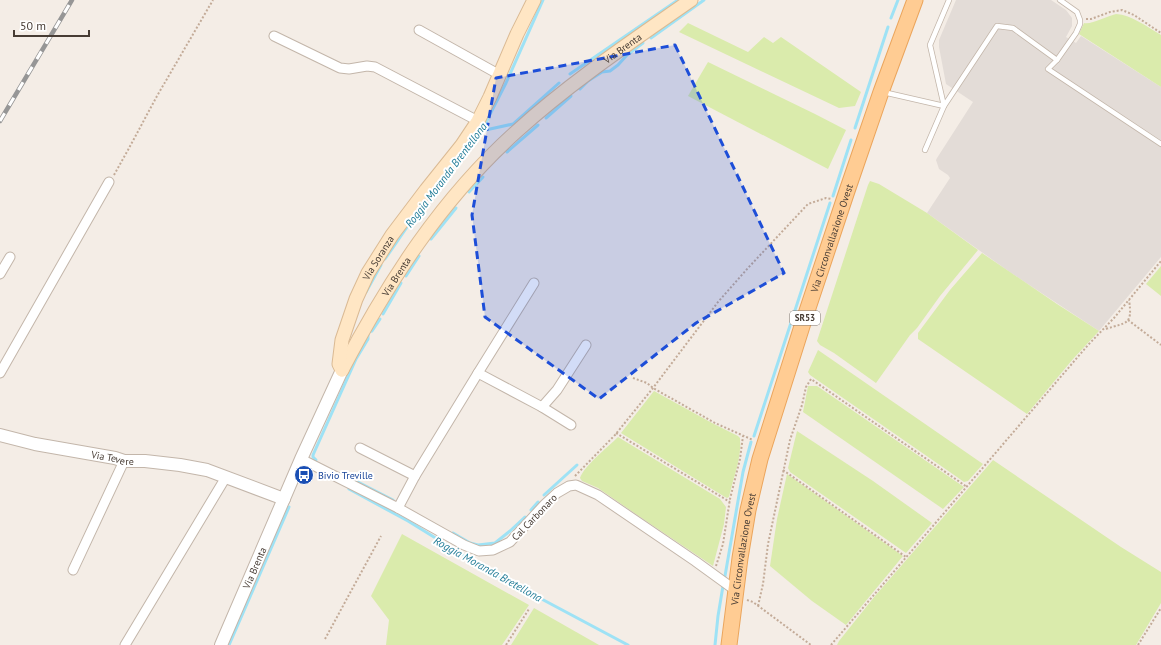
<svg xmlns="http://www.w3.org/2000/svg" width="1161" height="645" font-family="'PT Sans',sans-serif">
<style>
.industrial{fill:#e3dcd7}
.green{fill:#daebac}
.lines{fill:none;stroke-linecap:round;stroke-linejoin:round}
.stream{stroke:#9ee2f5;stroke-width:3}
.service-casing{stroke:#c3b6aa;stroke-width:6}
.minor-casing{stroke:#c3b6aa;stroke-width:11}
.tertiary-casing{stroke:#c3b6aa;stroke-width:14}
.secondary-casing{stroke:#daba94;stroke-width:15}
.primary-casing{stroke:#eba55c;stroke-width:17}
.path{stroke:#c3ab98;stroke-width:2;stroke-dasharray:2 2;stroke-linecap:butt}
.service{stroke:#fff;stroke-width:4.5}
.minor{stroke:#fff;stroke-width:9}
.tertiary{stroke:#fff;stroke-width:12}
.secondary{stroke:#ffe6c4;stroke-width:13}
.primary{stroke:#ffcc93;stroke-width:15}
.rail-casing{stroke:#969696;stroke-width:4.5}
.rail{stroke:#fff;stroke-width:3;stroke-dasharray:9;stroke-linecap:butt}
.marked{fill:#1d4ed8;fill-opacity:0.2;stroke:#1d4ed8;stroke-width:3;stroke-dasharray:8 5;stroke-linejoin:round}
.labels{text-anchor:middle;stroke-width:4;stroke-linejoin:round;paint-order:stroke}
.shield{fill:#fff;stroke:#7e7671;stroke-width:1}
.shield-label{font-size:9px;font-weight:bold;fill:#473c34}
.street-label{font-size:10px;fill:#473c34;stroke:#fff}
.transit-label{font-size:10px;fill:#164399;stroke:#fff;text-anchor:start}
.water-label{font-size:11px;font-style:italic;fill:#237d98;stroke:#fff}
</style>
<rect width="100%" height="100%" fill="#f4ede6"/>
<polygon class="industrial" points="956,0 1051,0 1066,10 1072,18 1072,26 1066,37 1076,43 1081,36 1161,87 1161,257 1099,331 1011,273 927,213 950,178 948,175 939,169 936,160 937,158 973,102 946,84 939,47 939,40"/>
<g class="green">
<path d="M1116,14C1132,15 1147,27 1161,35V87L1079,34L1084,23C1091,25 1107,16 1116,14Z"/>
<polygon points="688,23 748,52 764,37 773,43 781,37 861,92 855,106 839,108 679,32"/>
<polygon points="708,62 815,114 846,130 828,169 688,96"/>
<polygon points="870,181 879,184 927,213 978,250 940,296 917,328 910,335 876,383 834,353 820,345 817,341 868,185"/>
<polygon points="982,253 1057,304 1099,331 1073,359 1027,414 918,339 918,333 950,290"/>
<polygon points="1161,266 1161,296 1146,284"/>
<polygon points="818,350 983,464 968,481 964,482 957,477 810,375 808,372"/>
<polygon points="808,386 817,386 964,487 943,509 803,412"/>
<path d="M654,391L712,423L738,436L740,438C742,458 733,478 729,497L727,498L725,497L621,433Z"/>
<polygon points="797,431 873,481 932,523 906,553 790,472 788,468"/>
<path d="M618,437L720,499L726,507L724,524L713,566L643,519L598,488L582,481L580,478C584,466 608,447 618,437Z"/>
<polygon points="993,460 1121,547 1161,572 1161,603 1136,645 837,645 839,641 875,596"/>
<polygon points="787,474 903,556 846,625 812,601 770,566 777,519"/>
<polygon points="402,534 529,605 502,645 386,645 389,620 371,596"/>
<polygon points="534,608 599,645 511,645"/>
</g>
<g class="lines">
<g class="stream">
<polyline points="891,18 898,0"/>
<polyline points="651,38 704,0"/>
<polyline points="570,74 678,0"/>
<polyline points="580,89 588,81 602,72 610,71 618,65 627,55 643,43"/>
<polyline points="546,118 571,96"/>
<polyline points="855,128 888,27"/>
<polyline points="481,131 513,124 559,83"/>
<polyline points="507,152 538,125"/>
<polyline points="434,190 452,169 484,126 506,83 543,0"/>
<polyline points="469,192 483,177"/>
<polyline points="833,196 851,140"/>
<polyline points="431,239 456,208"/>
<polyline points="385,259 416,214"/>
<polyline points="406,276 419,256"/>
<polyline points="366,292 381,265"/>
<polyline points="383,314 401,283"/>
<polyline points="754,436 830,203"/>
<polyline points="316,460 313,457 313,455 356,359 368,339 368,332 372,331 380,319"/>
<polyline points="354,480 393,500"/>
<polyline points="349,489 408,521 489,571 628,645"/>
<polyline points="544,495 577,465"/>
<polyline points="531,510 538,502"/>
<polyline points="453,533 470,543 478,545 495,543 510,531 525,517"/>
<polyline points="725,576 743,472 751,442"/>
<polyline points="229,645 289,507"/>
<polyline points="715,645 718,616 723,586"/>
</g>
<defs>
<g id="service">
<polyline points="1057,60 1076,33 1080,24 1080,20 1077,12 1060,0"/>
<polyline points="883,92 944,106 930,45 949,0"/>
<polyline points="925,150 944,106 997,26 1013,28 1057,60 1048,69 1161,144"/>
</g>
<g id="minor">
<polyline points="419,30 500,75"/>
<polyline points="274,36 340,68 349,69 367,66 375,67 478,121"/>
<polyline points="0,274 10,257"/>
<polyline points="0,373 109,182"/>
<polyline points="478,373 542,407 557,390 586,345"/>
<polyline points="542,407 571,425"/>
<polyline points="360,448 415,476"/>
<polyline points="301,459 398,508 464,545 479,551 493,550 510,542 545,504 557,493 569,486 576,485 598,495 695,561 735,590"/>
<polyline points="398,508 415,476 478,373 534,283"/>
<polyline points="73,570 124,461"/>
<polyline points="125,645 226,477"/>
</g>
<g id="tertiary">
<path id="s1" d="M0,435L35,444L115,458L124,461H145L180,465L207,470L284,499"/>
<path id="s2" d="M221,645L301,459L342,370"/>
</g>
<g id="secondary">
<path id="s3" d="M342,370C388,282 442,198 517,131C571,82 631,42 691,0"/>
<path id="s4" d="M342,370L339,364L342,340L356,299L368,273L392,235L426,190L462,145L478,121L490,97L517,34L534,0"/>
</g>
<g id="primary">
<path id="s5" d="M729,645L740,558L748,510L760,459L803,323L847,191L881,92L915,0"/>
</g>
</defs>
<use href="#service" class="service-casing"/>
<use href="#minor" class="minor-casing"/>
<use href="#tertiary" class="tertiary-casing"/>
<use href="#secondary" class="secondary-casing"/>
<use href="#primary" class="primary-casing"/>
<g class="path">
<polyline points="1086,19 1091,19 1110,12 1122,10 1134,15 1161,33"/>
<polyline points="114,175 128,150 157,96 213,0"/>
<polyline points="1128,320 1161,345"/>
<path d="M1106,329C1126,322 1133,326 1129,300"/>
<polyline points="633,378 647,383 653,388 715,423 753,440"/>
<polyline points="616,433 730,502"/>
<polyline points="783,470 906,557"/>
<polyline points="575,476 615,435 653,388 718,302 748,268 808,204 826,198 832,199"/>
<polyline points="716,566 723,544 730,499 740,459 743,436"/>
<polyline points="747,600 753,602 811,645"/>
<polyline points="758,606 763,584 768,544 790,440 802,405 806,387 811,379 967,487"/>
<polyline points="325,639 381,536"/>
<polyline points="506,645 529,609"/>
<polyline points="831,645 1088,345 1114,318 1161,261"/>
<polyline points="1138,645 1161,608"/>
</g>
<use href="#service" class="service"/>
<use href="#minor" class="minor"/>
<use href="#tertiary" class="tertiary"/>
<use href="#secondary" class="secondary"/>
<use href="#primary" class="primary"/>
<defs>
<polyline id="rail" points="0,121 72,0"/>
</defs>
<use href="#rail" class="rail-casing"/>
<use href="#rail" class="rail"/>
</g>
<path class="marked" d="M675,45L784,273L696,323L599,399L485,317L472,215L496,78Z"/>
<defs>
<symbol id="bus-disc" viewBox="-11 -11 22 22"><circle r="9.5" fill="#1a4fb4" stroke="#fff"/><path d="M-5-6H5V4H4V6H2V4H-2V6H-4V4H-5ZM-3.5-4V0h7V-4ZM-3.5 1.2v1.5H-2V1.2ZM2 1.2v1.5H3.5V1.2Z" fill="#fff"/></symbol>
</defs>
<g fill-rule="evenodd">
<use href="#bus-disc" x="293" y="464" width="22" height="22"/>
</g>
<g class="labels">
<rect class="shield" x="790" y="311" width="30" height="14" rx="3"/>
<g class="shield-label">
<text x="805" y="321">SR53</text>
</g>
<g class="street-label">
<text dy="4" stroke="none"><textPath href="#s3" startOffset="432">Via Brenta</textPath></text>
<text dy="4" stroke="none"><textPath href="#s5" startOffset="421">Via Circonvallazione Ovest</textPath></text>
<text dy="4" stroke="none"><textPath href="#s4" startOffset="121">Via Soranza</textPath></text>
<text dy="4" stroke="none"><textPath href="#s3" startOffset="108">Via Brenta</textPath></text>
<text dy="4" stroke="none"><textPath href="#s1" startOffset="115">Via Tevere</textPath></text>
<text transform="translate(534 517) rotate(-46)" y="4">Cal Carbonaro</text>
<text dy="4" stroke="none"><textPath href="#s5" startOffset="97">Via Circonvallazione Ovest</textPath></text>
<text dy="4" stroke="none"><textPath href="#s2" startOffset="84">Via Brenta</textPath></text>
</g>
<g class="transit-label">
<text x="318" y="479">Bivio Treville</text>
</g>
<g class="water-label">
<text transform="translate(446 175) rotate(-53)" y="4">Roggia Moranda Brentellona</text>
<text transform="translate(488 569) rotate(29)" y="4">Roggia Moranda Bretellona</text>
</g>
</g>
<path d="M14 30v6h75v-6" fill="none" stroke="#473c34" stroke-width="2"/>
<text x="20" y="30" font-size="12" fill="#473c34" stroke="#ffffff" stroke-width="3" paint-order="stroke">50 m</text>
</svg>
